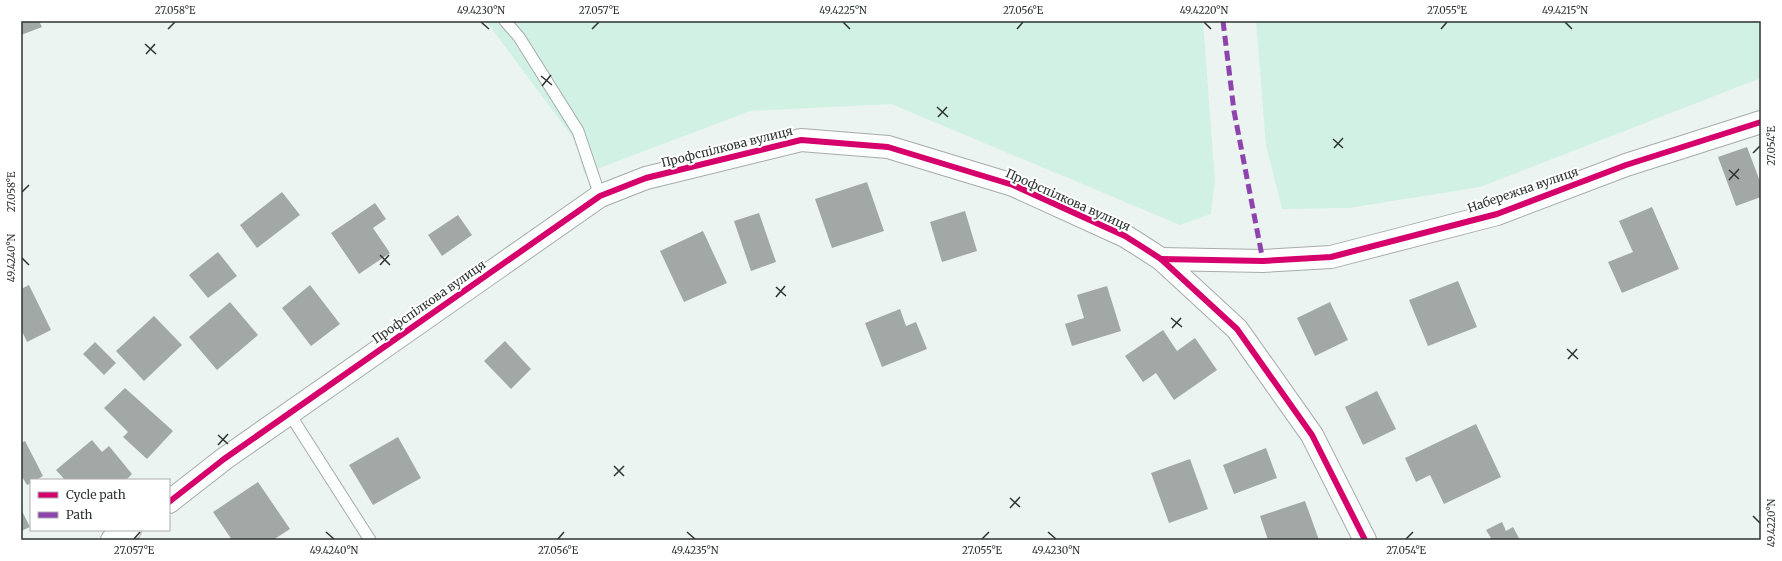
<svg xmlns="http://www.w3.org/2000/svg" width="1782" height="561" font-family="Merriweather,serif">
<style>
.green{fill:#d2f1e5}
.building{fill:#a2a8a6}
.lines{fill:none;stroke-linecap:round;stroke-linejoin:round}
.service-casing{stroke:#a6acaa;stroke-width:13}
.minor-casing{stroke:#a6acaa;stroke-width:24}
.service{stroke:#fcfdfd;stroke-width:11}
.minor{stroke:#fcfdfd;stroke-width:22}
.quiet{stroke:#8e44ad;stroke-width:5;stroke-dasharray:10 5;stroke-linecap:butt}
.cycleway-casing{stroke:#fff;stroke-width:8}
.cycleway{stroke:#d6006c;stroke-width:6}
.ticks{fill:none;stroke:#2d3330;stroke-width:1.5}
.labels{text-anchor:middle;stroke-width:4;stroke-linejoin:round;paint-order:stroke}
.street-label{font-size:12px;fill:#2d3330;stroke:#fff}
.neatline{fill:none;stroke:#2d3330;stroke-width:1.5}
.ticks-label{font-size:10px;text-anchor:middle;fill:#2d3330}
</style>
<rect width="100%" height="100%" fill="#ecf4f1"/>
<g class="green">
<polygon points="486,21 1203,21 1215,181 1211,214 1180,225 891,104 750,111 584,174 576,142"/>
<polygon points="1256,21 1761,21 1761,78 1480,187 1349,208 1282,209 1266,146"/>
</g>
<g class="building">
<polygon points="21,21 39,21 42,27 21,35"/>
<polygon points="1747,147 1761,184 1761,197 1736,206 1718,157"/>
<polygon points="867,182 884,231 832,248 815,199"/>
<polygon points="282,192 300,215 257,248 240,225"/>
<polygon points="375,203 386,219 373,228 390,253 359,274 331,233"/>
<polygon points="1652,207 1679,269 1622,293 1608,262 1633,252 1619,221"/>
<polygon points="965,211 977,251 942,262 930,222"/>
<polygon points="759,213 776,262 751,271 734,221"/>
<polygon points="458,215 472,235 442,256 428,235"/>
<polygon points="703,231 727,283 684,302 660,251"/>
<polygon points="218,252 237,276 208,298 189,275"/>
<polygon points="1458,281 1477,327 1428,346 1409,300"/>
<polygon points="29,285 51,330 27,342 21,329 21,289"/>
<polygon points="310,285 340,324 311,346 282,308"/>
<polygon points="1107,286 1121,331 1072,346 1065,324 1084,318 1077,295"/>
<polygon points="230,302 258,335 217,370 189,337"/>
<polygon points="1330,302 1348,340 1315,356 1297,318"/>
<polygon points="900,309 906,326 916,322 927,349 882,367 865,323"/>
<polygon points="154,316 182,345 144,381 116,351"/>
<polygon points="1163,330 1177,351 1195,338 1217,370 1174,400 1156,373 1143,382 1125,356"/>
<polygon points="505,341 531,369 511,389 484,361"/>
<polygon points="95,342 116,363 104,375 83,354"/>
<polygon points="125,388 173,431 147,459 123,437 128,432 104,408"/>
<polygon points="1377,391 1396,429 1363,445 1345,407"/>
<polygon points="1476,424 1501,477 1444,504 1430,475 1416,482 1405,458"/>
<polygon points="398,437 421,478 373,505 349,465"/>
<polygon points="92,440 102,452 109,446 132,474 126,480 65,480 56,470"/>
<polygon points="25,441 43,476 36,480 31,480 31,483 27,485 21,475 21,443"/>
<polygon points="1266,448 1277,478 1234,494 1223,465"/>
<polygon points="1190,459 1208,509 1169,523 1151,473"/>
<polygon points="258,482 290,529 273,540 232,540 213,512"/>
<polygon points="1305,501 1319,540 1268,540 1260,516"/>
<polygon points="21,509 30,527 21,531"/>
<polygon points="1502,522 1506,531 1513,527 1520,540 1487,540 1491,538 1486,530"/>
</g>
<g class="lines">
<defs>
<g id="service">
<polyline points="505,21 519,37 578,131 600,196"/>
<polyline points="289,413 370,540"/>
</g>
<g id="minor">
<polyline points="1161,259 1263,261 1331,257 1497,214 1626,165 1761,122"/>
<polyline points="169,502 224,459 600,196 646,178 801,140 888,147 1013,185 1125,236 1144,248 1161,259 1237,329 1312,435 1365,540"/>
<polyline points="112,540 130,530"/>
</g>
</defs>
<use href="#service" class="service-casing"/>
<use href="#minor" class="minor-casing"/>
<use href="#service" class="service"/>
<use href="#minor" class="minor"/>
<polyline class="quiet" points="1223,21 1234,111 1263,261"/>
<defs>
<g id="cycleway">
<polyline points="1161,259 1263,261 1331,257 1497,214 1626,165 1761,122"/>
<polyline points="169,502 224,459 600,196 646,178 801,140 888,147 1013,185 1125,236 1144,248 1161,259 1237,329 1312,435 1365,540"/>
</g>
</defs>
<use href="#cycleway" class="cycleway-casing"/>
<use href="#cycleway" class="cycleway"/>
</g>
<path class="ticks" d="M481,22L489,29M843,22L850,29M1204,22L1211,29M1565,22L1572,29M168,29L175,22M592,29L599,22M1017,29L1023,22M1441,29L1447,22M145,44L156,54M146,54L155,44M541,76L552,85M542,86L551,75M937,107L948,117M938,117L947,107M1333,139L1343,148M1334,148L1343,138M1753,153L1760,146M1729,170L1739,179M1729,180L1739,169M22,192L29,185M380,255L390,265M22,258L29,265M380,265L389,255M776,287L786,296M776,297L785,286M1171,318L1182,327M1172,328L1181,318M1567,349L1578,359M1568,359L1577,349M218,435L228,444M218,445L228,434M614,466L624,476M614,476L624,466M1010,498L1020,507M1010,508L1020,497M1753,516L1760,523M326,532L334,539M687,532L695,539M1048,532L1056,539M134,539L140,532M558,539L564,532M982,539L989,532M1406,539L1413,532"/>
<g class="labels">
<g class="street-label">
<text transform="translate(727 147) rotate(-14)" y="4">Профспілкова вулиця</text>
<text transform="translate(1523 190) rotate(-19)" y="4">Набережна вулиця</text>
<text transform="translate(1068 200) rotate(24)" y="4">Профспілкова вулиця</text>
<text transform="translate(429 302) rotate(-35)" y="4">Профспілкова вулиця</text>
</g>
</g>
<rect width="1782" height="561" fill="none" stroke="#ffffff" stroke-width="44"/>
<rect x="30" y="479" width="140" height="52" fill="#ffffff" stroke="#abadac"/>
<rect x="38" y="492" width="20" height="6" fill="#d6006c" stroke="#abadac"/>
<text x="66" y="499" font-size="12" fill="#2d3330">Cycle path</text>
<rect x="38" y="512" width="20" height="6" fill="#8e44ad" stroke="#abadac"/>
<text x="66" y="519" font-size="12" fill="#2d3330">Path</text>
<rect x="22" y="22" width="1738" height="517" class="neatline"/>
<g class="ticks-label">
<text x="175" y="14">27.058°E</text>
<text x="481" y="14">49.4230°N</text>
<text x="599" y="14">27.057°E</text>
<text x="843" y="14">49.4225°N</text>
<text x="1023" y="14">27.056°E</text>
<text x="1204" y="14">49.4220°N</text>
<text x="1447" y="14">27.055°E</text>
<text x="1565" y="14">49.4215°N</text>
<text transform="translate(1771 146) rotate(-90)" y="4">27.054°E</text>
<text transform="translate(11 192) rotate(-90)" y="4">27.058°E</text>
<text transform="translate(11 258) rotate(-90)" y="4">49.4240°N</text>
<text transform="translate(1771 523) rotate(-90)" y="4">49.4220°N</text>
<text x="134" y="554">27.057°E</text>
<text x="334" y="554">49.4240°N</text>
<text x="558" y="554">27.056°E</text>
<text x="695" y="554">49.4235°N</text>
<text x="982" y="554">27.055°E</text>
<text x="1056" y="554">49.4230°N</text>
<text x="1406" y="554">27.054°E</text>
</g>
</svg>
